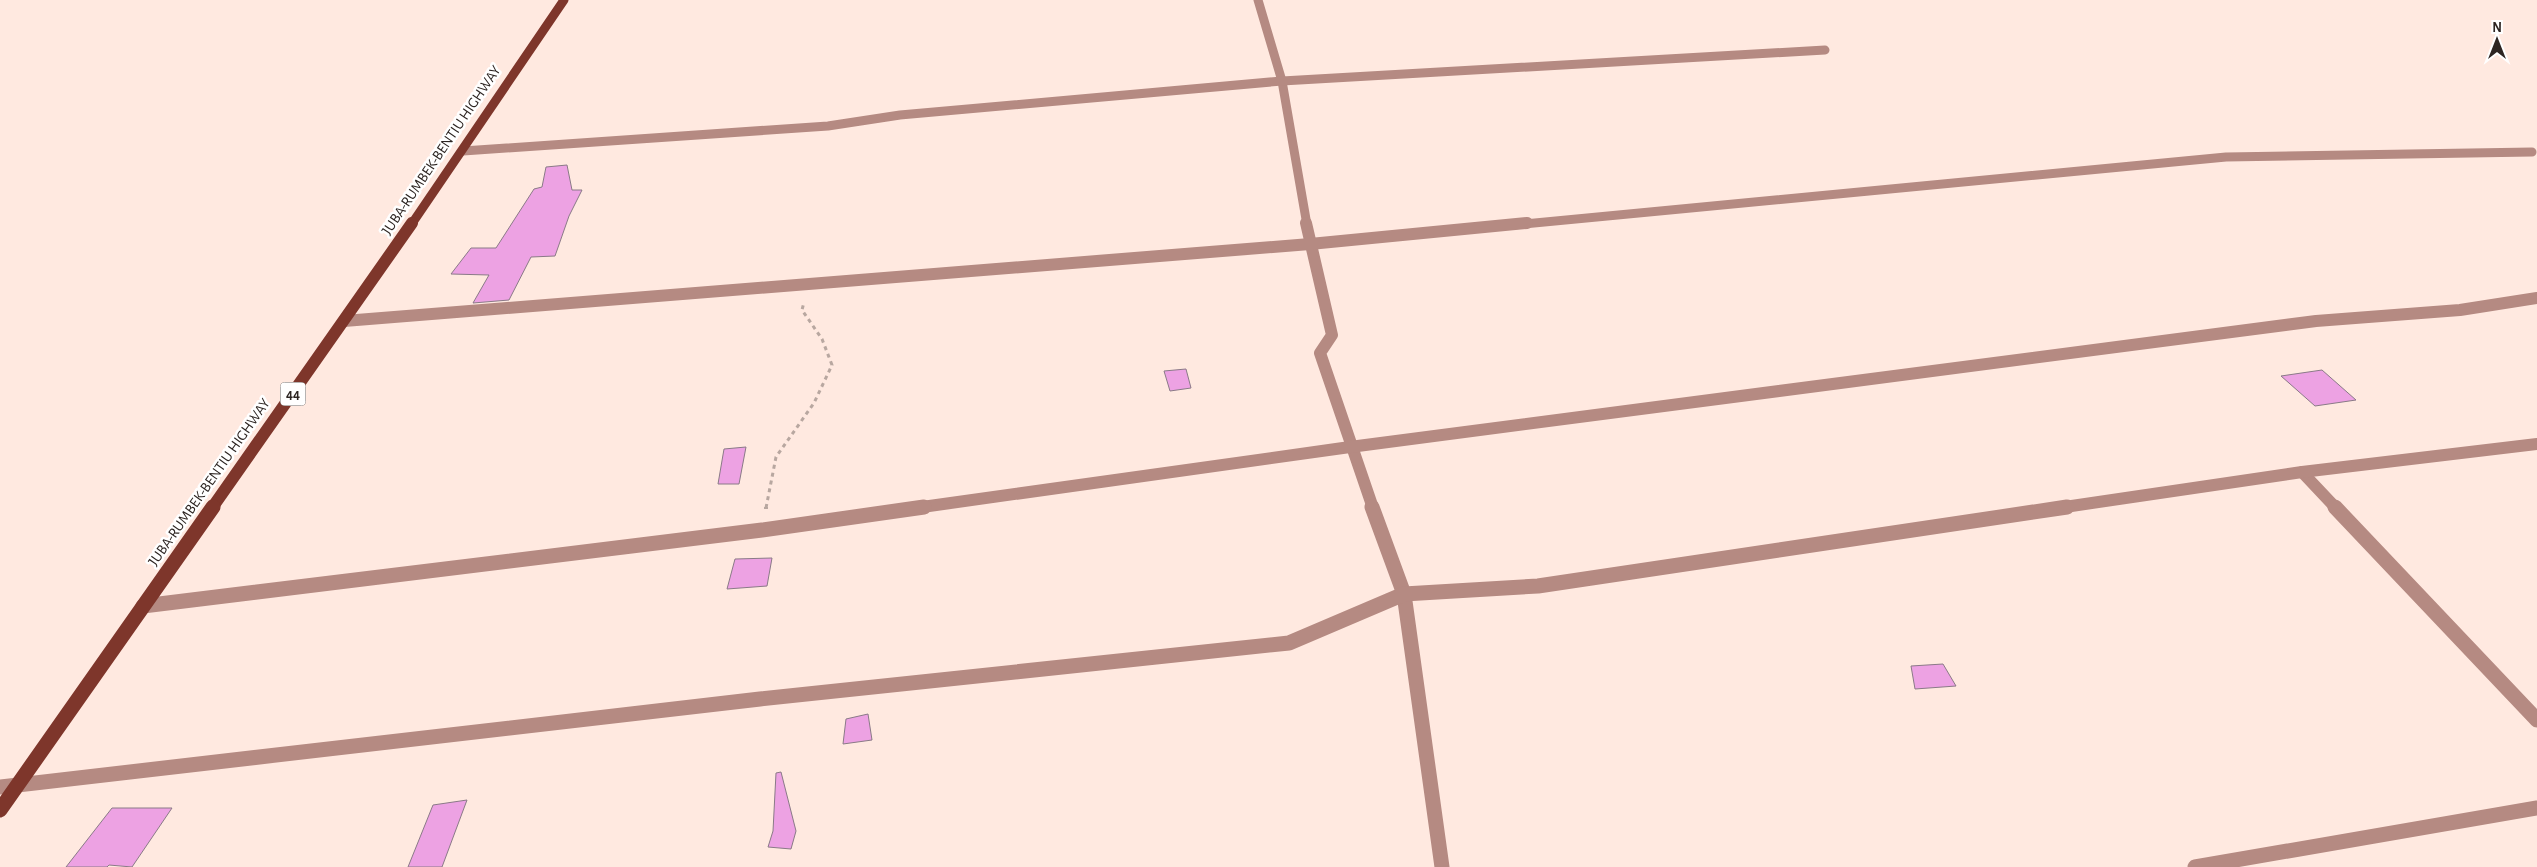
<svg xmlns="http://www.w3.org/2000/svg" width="2537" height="867" font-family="'Alegreya Sans',sans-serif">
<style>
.building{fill:#eda2e3;stroke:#8a7a87}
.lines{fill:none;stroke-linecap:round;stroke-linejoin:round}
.path-far1{stroke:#b8a7a0;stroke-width:3;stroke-dasharray:4 4;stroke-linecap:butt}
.path{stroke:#b8a7a0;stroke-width:4;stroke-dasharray:4.5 4.5;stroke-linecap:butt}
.minor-far2{stroke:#b58a82;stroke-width:9}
.minor-far1{stroke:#b58a82;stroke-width:12}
.minor{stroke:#b58a82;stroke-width:15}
.primary-far2{stroke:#7e362b;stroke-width:9}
.primary-far1{stroke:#7e362b;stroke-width:12}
.primary{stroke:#7e362b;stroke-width:15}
.labels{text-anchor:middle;stroke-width:5;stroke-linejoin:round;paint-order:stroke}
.shield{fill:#fff;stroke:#6c6664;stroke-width:1}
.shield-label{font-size:14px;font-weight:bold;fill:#2d2522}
.street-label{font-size:15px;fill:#2d2522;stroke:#fff}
</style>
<rect width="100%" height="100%" fill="#ffe9e0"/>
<g class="building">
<polygon points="567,165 572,190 582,190 569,216 555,256 531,257 509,300 473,303 489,275 451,274 471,248 496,248 534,189 542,187 546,167"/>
<polygon points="1186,369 1191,388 1170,391 1164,371"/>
<polygon points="2322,370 2356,400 2315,406 2281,376"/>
<polygon points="746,447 739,484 718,484 724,449"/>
<polygon points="772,558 767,586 727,589 735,559"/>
<polygon points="1943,664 1956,686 1915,689 1911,666"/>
<polygon points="868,714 872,740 843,744 846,719"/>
<polygon points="781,772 796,831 791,849 768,847 773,831 776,773"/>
<polygon points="467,800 442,867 408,867 433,805"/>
<polygon points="112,808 172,808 132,867 109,865 107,867 66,867"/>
</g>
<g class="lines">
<polyline class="path-far1" points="766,508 776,457 814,403 832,365 822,339 802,310 804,302"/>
<polyline class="path" points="766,509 766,507"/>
<g class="minor-far2">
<polyline points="1258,0 1282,81 1307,225"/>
<polyline points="463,151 828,126 900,115 1282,81 1825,50"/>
<polyline points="1514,225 2226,157 2532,152"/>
</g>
<g class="minor-far1">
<polyline points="1306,223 1332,335 1320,353 1373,508"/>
<polyline points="344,321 1310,244 1527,223"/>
<polyline points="2302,472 2336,508"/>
<polyline points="915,508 1350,447 2316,321 2460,310 2537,298"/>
<polyline points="2058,508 2302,472 2537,444"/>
</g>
<g class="minor">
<polyline points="1372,507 1404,594 1442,867"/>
<polyline points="2335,507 2537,720"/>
<polyline points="143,606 762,530 924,507"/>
<polyline points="0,787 760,699 1289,643 1404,594 1538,586 2067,507"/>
<polyline points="2195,867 2537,808"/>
</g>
<polyline class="primary-far2" points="411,225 564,0"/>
<polyline class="primary-far1" points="212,508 412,223"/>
<polyline class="primary" points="0,810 213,507"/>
</g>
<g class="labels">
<rect class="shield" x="280.5" y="382.5" width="25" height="23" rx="4"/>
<g class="shield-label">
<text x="293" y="399">44</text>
</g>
<g class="street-label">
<text transform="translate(441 150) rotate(-56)" y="5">JUBA-RUMBEK-BENTIU HIGHWAY</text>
<text transform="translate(209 482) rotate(-55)" y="5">JUBA-RUMBEK-BENTIU HIGHWAY</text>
</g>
</g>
<g transform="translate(2497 40)" stroke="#ffffff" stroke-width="4" paint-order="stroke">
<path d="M0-4L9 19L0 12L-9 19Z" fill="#2d2522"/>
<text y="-8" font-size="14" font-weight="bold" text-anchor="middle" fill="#2d2522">N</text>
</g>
</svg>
